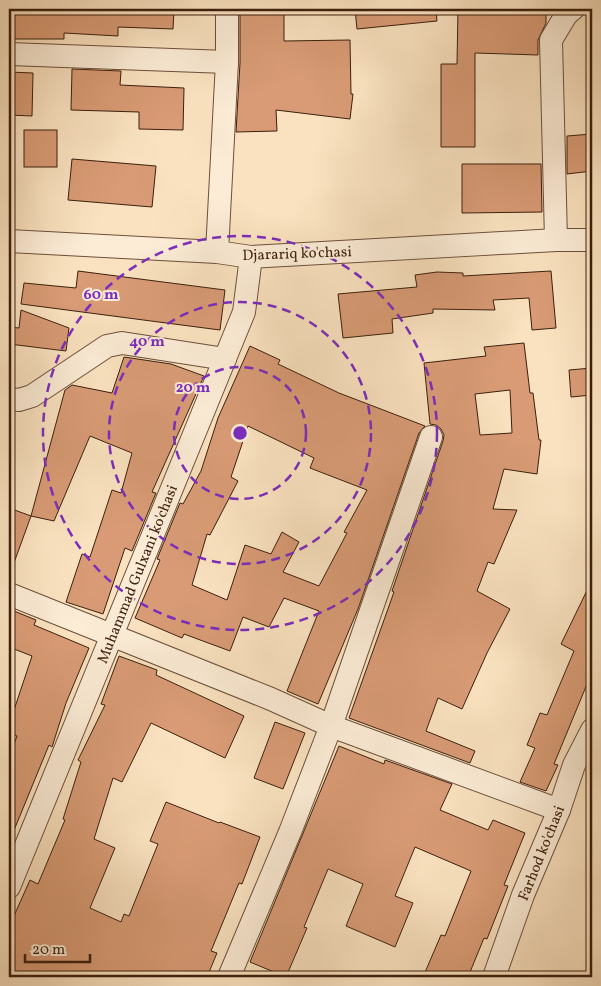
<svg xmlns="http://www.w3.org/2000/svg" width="601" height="986" font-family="Vollkorn,serif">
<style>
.building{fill:#d89b75;stroke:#3c1f0d;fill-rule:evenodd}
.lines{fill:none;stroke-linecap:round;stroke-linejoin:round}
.minor-casing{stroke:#6c503a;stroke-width:24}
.minor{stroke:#fcecd6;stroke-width:22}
.ring{fill:none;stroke:#7b2cbf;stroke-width:2.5;stroke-dasharray:9 6}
.labels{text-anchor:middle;stroke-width:4;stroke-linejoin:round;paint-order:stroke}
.street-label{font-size:15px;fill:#3c1f0d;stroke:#fcecd6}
.centre{fill:#7b2cbf;stroke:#fcecd6;stroke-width:2.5}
.ring-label{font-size:15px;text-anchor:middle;font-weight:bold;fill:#7b2cbf;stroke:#fcecd6;stroke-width:4;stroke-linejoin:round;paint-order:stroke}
</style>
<rect width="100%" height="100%" fill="#fae2c0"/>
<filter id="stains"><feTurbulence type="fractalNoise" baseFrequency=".004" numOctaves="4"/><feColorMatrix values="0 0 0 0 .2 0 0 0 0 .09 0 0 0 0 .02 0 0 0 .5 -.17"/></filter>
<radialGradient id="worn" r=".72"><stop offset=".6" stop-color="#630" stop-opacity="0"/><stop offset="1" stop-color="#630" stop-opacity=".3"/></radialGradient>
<g class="building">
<polygon points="11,9 174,9 173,29 118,27 118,36 64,33 64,39 11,39"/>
<polygon points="355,9 436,9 437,21 357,29"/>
<polygon points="458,9 546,9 546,23 538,40 538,55 475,53 475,147 441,147 441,64 457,64"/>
<polygon points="284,13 284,41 350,40 351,94 353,94 350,119 276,110 277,131 236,132 240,63 240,14"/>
<polygon points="72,69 121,71 120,85 184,88 183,130 139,129 139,112 71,110"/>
<polygon points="9,72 33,73 32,116 9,115"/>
<rect x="24" y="130" width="33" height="37"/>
<polygon points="592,134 592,171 567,174 567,136"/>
<polygon points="72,159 156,166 152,207 68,200"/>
<polygon points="462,164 541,164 542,212 462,213"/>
<polygon points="78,271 225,290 220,330 21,304 24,283 76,288"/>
<polygon points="551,271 556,328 532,330 529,298 493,300 495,310 433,309 433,313 392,319 393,333 343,338 338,294 417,287 415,275 437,272 463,273 463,276"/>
<polygon points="21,310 69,328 66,351 9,344 9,327 19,328"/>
<path d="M524,343L530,393H533L539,440H541L537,474L504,469L493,509L517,510L494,564L488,562L477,591L510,609L487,653L462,709L438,698L426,731L475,751L470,763L349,718L394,592L392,591L443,441L444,435L441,429L436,425L430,424L424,363L486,356L484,347ZM510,390L512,433L480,435L475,394Z"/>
<path d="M250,346L280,360L278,364L339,393L425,426L419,433L358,609L318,704L287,691L319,611L284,598L269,627L243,617L230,651L184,634L182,638L135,618L160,560L157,559L180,503L183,504L201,471L218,418ZM248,426L314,458L310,468L367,490L344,532L347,533L319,586L283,572L299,542L282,532L271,554L245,545L227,600L192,585L207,534L210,535L238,481L231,477Z"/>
<polygon points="124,357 171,364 204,376 152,492 156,493 132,551 125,548 103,614 66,602 82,554 90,557 112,490 121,493 132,453 90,436 54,521 31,516 65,390 72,385 112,393"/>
<polygon points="592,368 592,395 571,397 569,370"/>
<polygon points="9,508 31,516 11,571 9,571"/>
<polygon points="592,580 592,672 554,764 558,765 546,791 520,782 535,748 527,745 540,713 547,715 574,651 561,644"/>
<polygon points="9,609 36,620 34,625 89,648 66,703 52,747 49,745 10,840 9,758 17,736 9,733 9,725 32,656 9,647"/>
<polygon points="119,656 157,670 156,675 244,716 225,758 151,723 122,782 113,778 94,839 115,848 90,908 121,922 124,914 129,916 158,844 150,841 166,802 219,823 220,822 260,837 242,884 239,883 211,951 217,953 207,977 9,977 9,927 30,880 38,884 65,820 63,819 81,762 78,760 105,705 101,704"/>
<polygon points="275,722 305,733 283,789 254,778"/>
<polygon points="339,746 384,764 385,760 452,784 440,810 488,830 493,820 525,833 504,885 508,886 487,939 484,938 468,977 423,977 441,935 445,936 471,871 415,847 395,896 413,903 395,947 346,926 363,884 328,869 304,927 307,928 286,977 250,962"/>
</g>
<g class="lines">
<defs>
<g id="minor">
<polyline points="9,54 227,62"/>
<polyline points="556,240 551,40 566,15 573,9"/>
<polyline points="9,241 217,252 251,257 556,240 592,240"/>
<polyline points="217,252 227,62 227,9"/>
<polyline points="9,399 19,400 32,396 107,346 122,343 225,359"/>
<polyline points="9,594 271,699 331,726 559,810"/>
<polyline points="9,887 244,312 251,257"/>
<polyline points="229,977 290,832 331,726 431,437"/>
<polyline points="494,977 523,895 559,810 574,765 592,730"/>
</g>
</defs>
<use href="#minor" class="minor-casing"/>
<use href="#minor" class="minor"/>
</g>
<g class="ring">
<circle cx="240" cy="433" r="66"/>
<circle cx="240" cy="433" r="131"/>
<circle cx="240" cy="433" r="197"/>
</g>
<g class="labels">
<g class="street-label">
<text transform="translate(297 253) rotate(-2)" y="5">Djarariq ko'chasi</text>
<text transform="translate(137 574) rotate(-68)" y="5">Muhammad Gulxani ko'chasi</text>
<text transform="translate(541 853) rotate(-68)" y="5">Farhod ko'chasi</text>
</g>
</g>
<circle cx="240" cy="433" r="8" class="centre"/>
<g class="ring-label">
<text x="101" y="299">60 m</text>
<text x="147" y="346">40 m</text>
<text x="193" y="392">20 m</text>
</g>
<rect width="601" height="986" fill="none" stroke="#fae2c0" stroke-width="30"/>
<rect x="10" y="10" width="581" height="966" fill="none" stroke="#3c1f0d" stroke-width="2.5"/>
<rect x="15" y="15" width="571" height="956" fill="none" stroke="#3c1f0d"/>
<path d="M25 954v8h65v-8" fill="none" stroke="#3c1f0d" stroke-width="2.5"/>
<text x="32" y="954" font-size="15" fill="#3c1f0d" stroke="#fcecd6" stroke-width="4" paint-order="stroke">20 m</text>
<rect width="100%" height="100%" filter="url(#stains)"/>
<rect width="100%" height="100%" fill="url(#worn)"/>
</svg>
